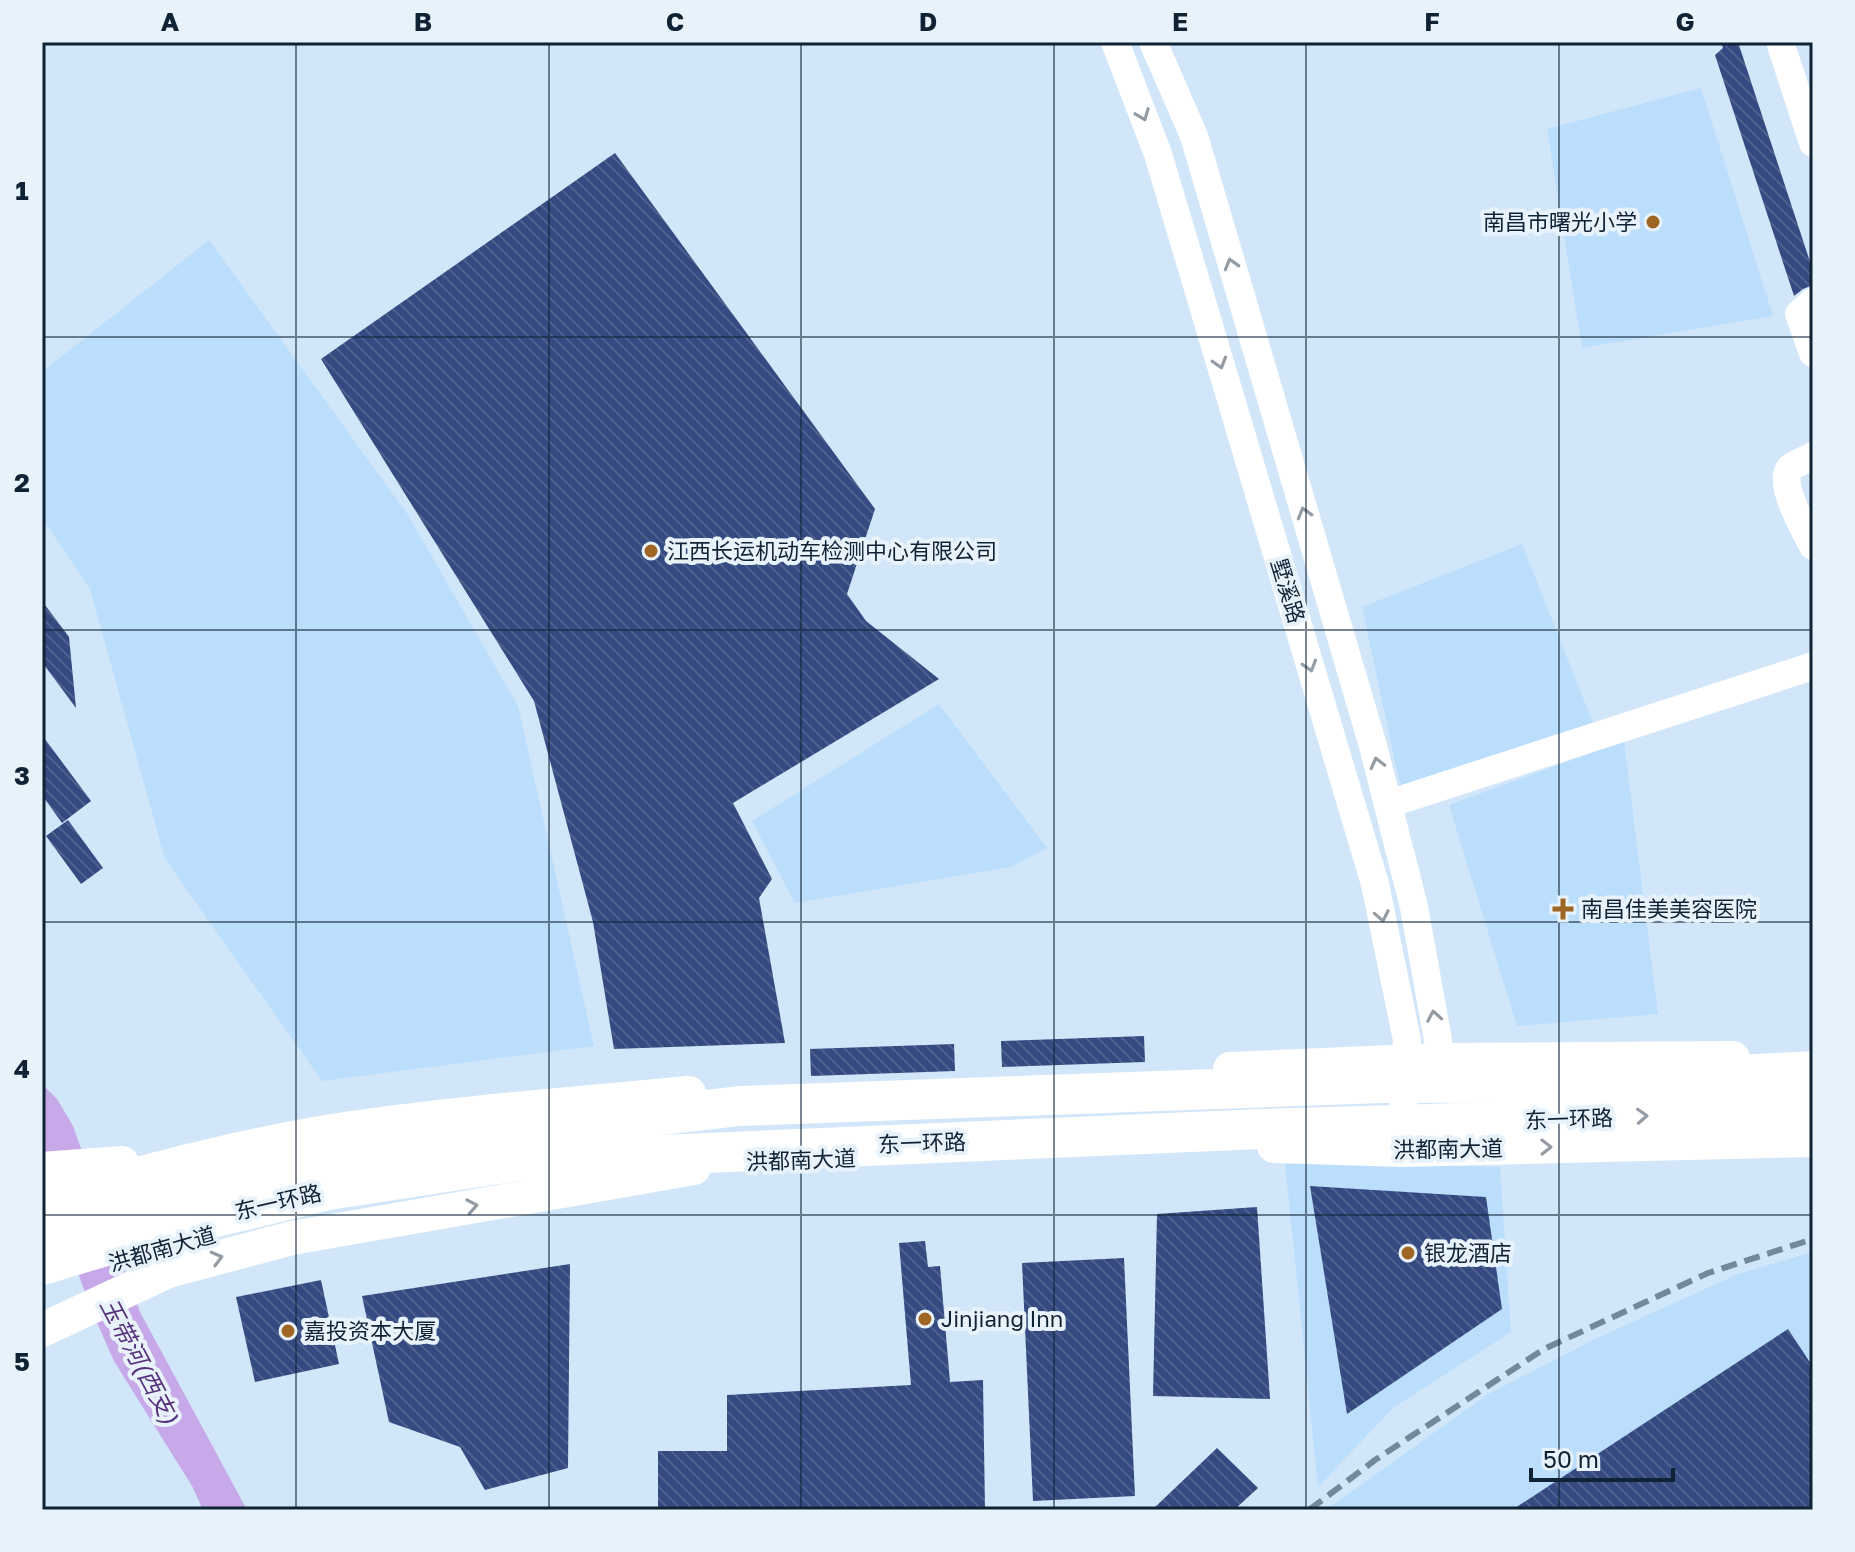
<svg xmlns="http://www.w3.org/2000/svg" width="1855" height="1552" font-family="'Golos Text','Noto Sans SC',sans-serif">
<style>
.built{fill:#bbdefd}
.water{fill:#c7a9e9}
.building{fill:url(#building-back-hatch)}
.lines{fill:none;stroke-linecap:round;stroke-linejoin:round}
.minor{stroke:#fff;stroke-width:28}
.major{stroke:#fff;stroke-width:34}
.highway{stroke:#fff;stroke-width:40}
.rail{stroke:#73889a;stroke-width:6;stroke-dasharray:16 8;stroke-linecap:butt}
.oneway{stroke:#939ca4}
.grid{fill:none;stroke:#0f2335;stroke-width:2;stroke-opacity:0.55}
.poi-dot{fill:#9e6523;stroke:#e8f2fb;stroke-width:3}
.labels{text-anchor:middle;stroke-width:8;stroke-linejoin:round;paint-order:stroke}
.poi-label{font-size:22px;fill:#0f2335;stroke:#e8f2fb;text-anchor:start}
.street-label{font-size:22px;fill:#0f2335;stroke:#e8f2fb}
.water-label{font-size:24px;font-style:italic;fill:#58317c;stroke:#e8f2fb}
.neatline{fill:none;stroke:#0f2335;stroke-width:3}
.grid-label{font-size:26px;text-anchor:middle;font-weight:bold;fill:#0f2335}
</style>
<defs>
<pattern id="building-back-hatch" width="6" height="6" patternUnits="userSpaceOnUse" patternTransform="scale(2)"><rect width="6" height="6" fill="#344a81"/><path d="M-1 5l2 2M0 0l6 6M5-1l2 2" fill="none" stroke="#4e618e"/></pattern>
</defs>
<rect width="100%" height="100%" fill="#d1e6f9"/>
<g class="built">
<polygon points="1701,88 1773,316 1582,348 1547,129"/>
<polygon points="209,240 408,515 518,706 594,1046 322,1081 165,859 90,589 42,518 42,372"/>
<polygon points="1522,544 1595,728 1401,789 1362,607"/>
<polygon points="939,704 1047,848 1011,867 795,903 752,821"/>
<polygon points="1624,741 1658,1014 1517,1026 1449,805"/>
<polygon points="1285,1163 1500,1167 1511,1332 1393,1408 1318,1487"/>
<polygon points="1813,1252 1813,1510 1326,1510 1488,1394 1595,1339 1738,1274"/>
</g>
<polygon class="water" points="42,1084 57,1099 73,1126 140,1312 247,1510 203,1510 192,1486 114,1361 90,1307 42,1170"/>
<g class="building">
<polygon points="1721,42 1738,42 1813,271 1813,285 1803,289 1794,296 1715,55 1723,48"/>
<polygon points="615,153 875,509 847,594 866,621 939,679 733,803 772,879 759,898 785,1043 614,1049 593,922 534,701 321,359"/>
<polygon points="42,601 69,637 76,708 42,662"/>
<polygon points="42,735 91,801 62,823 42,795"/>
<polygon points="68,820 103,868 81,884 46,836"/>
<polygon points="1144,1036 1145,1062 1002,1067 1001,1041"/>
<polygon points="954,1044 955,1071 811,1076 810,1049"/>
<polygon points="1310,1186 1486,1197 1502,1309 1347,1414"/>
<polygon points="1257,1207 1270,1399 1153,1396 1157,1214"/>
<polygon points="925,1241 928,1267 940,1266 950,1382 983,1380 985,1510 658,1510 658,1451 727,1451 727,1395 911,1385 899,1243"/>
<polygon points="1124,1258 1135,1496 1033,1501 1022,1263"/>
<polygon points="570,1264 568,1468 485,1490 460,1447 389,1422 362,1296"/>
<polygon points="321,1280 339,1364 255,1382 236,1297"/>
<polygon points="1788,1329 1813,1367 1813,1510 1512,1510"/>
<polygon points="1217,1448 1258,1488 1234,1510 1152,1510"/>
</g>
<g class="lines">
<g class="minor">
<polyline points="1115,42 1158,154 1375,884 1407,1040 1401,1142"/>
<polyline points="1153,42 1194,136 1373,746 1414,907 1438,1040 1441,1081"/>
<polyline points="1780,42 1813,143"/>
<polyline points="1813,302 1799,314 1813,353"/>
<path d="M1813,456C1806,460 1796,463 1790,468C1777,483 1805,530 1813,546"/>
<polyline points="1388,804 1813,666"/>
</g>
<g class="major">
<polyline points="1230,1069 1438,1060 1733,1058"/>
<polyline points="1274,1146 1401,1150 1813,1140"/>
<polyline points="42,1169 122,1163"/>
<path d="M42,1201C137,1173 234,1147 332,1131C451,1113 570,1104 689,1093"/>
<polyline points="42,1330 168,1271 292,1238 694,1168"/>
</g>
<g class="highway">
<polyline points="42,1225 138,1198 339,1152 740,1106 1383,1083 1620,1082 1813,1071"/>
<polyline points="42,1265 142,1235 328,1190 519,1161 1261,1129 1555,1120 1813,1107"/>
</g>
<polyline class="rail" points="1309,1510 1375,1460 1544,1349 1708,1273 1813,1239"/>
</g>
<defs><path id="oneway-chevron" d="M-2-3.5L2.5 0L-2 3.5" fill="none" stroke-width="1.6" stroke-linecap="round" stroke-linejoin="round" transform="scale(2)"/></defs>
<g class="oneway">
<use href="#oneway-chevron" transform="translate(1143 115) rotate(69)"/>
<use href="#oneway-chevron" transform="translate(1231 264) rotate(-106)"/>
<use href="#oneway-chevron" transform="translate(1220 363) rotate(73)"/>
<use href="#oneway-chevron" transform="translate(1304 513) rotate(-106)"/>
<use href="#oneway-chevron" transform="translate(1310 666) rotate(73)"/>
<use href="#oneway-chevron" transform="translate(1377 763) rotate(-104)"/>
<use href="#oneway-chevron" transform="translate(1382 916) rotate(79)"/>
<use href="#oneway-chevron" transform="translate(1434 1016) rotate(-100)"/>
<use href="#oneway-chevron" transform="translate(1642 1116) rotate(-3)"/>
<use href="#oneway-chevron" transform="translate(1546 1147) rotate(-1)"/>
<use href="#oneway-chevron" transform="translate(472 1206) rotate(-10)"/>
<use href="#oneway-chevron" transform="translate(217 1258) rotate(-15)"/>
</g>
<path class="grid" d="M296,42V1510M549,42V1510M801,42V1510M1054,42V1510M1306,42V1510M1559,42V1510M42,337H1813M42,630H1813M42,922H1813M42,1215H1813"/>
<g class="poi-dot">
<circle cx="1653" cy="222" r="8"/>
<circle cx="651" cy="551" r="8"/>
<path d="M1559 897h8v8h8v8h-8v8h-8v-8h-8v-8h8z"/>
<circle cx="1408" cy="1253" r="8"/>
<circle cx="925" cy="1319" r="8"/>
<circle cx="288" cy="1331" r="8"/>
</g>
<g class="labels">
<g class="poi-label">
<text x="1637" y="230" text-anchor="end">南昌市曙光小学</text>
<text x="667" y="559">江西长运机动车检测中心有限公司</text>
<text x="1581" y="917">南昌佳美美容医院</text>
<text x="1424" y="1261">银龙酒店</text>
<text x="941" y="1327">Jinjiang Inn</text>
<text x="304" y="1339">嘉投资本大厦</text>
</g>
<g class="street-label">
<text transform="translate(1288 591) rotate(73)" y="8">墅溪路</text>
<text transform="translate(1569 1119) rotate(-2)" y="8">东一环路</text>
<text transform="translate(922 1143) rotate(-2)" y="8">东一环路</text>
<text transform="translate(1448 1149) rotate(-1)" y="8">洪都南大道</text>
<text transform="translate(801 1160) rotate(-2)" y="8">洪都南大道</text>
<text transform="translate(278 1202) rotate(-13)" y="8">东一环路</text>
<text transform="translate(162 1249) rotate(-16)" y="8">洪都南大道</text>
</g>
<g class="water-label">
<text transform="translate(139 1361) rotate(62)" y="8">玉带河(西支)</text>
</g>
</g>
<rect width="1855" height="1552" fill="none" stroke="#e8f2fb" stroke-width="88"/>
<path d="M1531 1468v12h142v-12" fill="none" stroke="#0f2335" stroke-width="4"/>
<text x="1543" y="1468" font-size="24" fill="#0f2335" stroke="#e8f2fb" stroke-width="6" paint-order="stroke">50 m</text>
<rect x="44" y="44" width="1767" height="1464" class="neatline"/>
<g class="grid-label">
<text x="170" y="31">A</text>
<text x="423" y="31">B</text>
<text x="675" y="31">C</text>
<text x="928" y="31">D</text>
<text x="1180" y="31">E</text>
<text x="1432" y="31">F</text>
<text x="1685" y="31">G</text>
<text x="22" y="200">1</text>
<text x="22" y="492">2</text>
<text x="22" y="785">3</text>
<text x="22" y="1078">4</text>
<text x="22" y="1371">5</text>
</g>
</svg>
